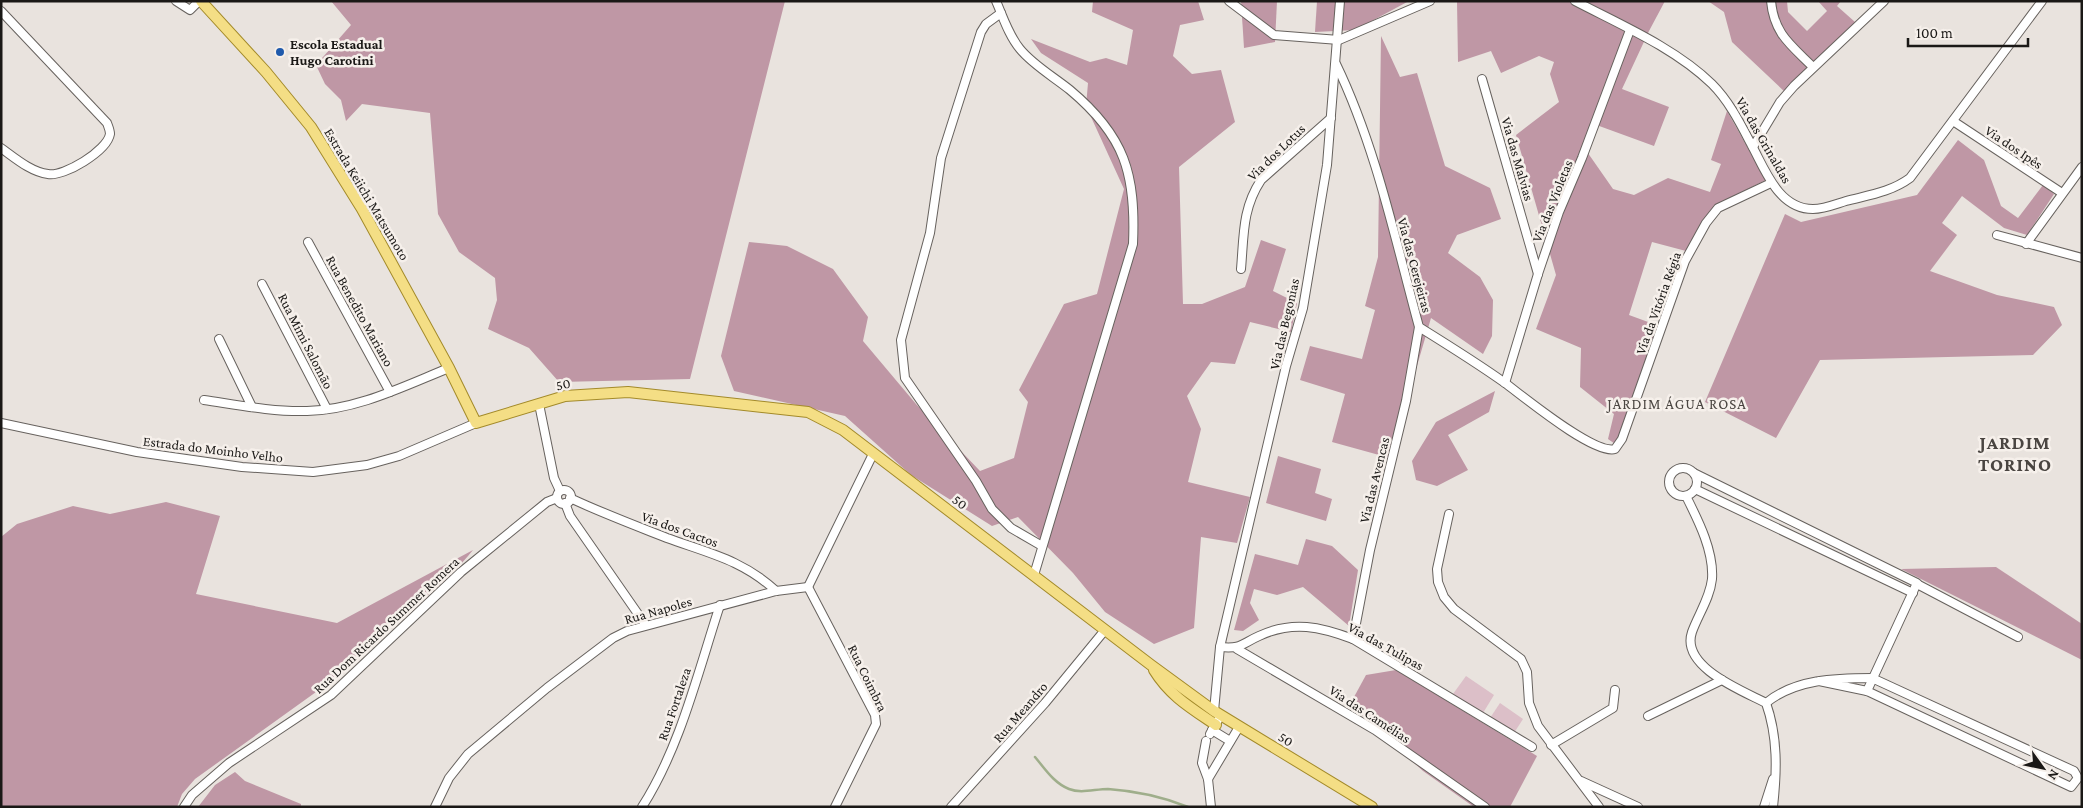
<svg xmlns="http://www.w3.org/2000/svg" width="2083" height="808" font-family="'Crimson Pro',serif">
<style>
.green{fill:#dcbfc8}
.forest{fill:#bf97a5}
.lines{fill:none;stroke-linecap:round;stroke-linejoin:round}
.stream{stroke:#9fae8b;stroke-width:2.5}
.minor-casing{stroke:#67625e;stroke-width:10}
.major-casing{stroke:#a38a2a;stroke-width:12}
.minor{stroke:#fff;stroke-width:8}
.major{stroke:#f4de85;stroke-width:10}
.poi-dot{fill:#1f5aac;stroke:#f6f0eb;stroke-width:2}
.labels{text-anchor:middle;stroke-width:5;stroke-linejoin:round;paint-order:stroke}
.poi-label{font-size:14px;font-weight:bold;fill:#1a1816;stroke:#f6f0eb;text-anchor:start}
.street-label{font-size:14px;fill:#1a1816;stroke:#f6f0eb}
.neighbourhood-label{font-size:15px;letter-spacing:1px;fill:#4a4541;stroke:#f6f0eb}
.district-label{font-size:19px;font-weight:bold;letter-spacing:1px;fill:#4a4541;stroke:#f6f0eb}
</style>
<rect width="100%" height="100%" fill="#e9e3de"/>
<g class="green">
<polygon points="1466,676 1494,695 1483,713 1453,694"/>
<polygon points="1500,703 1523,719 1514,733 1490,718"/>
</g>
<g class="forest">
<polygon points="331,1 785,1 690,379 559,382 529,348 488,329 497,300 495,278 459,252 438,214 430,113 362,104 346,121 341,100 325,84 316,65 351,25"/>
<polygon points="1093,1 1198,1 1204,20 1180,25 1173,56 1192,74 1221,70 1235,122 1179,167 1183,304 1202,304 1245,287 1261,240 1286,249 1273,291 1297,303 1291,332 1250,322 1235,364 1211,362 1187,396 1201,429 1188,482 1250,497 1237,543 1201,537 1194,628 1154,644 1105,612 1073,573 1018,517 992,526 911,475 845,416 734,391 721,356 749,242 787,246 833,269 868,317 863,341 916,404 980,471 1014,458 1028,402 1019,390 1064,304 1097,294 1124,189 1086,106 1088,83 1041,53 1031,39 1090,62 1106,58 1127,65 1133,30 1092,12"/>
<polygon points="1241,1 1277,1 1275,42 1244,48"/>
<polygon points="1317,1 1409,1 1355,30 1315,32"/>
<polygon points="1457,1 1665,1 1649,31 1622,89 1669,107 1654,146 1591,123 1583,146 1613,189 1634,195 1668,178 1710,192 1721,164 1711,160 1727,111 1766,180 1716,205 1686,251 1652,242 1629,315 1659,326 1618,446 1608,439 1614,414 1580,387 1581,348 1536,329 1556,275 1516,135 1559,102 1550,74 1554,62 1539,56 1501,73 1491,51 1458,62"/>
<polygon points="1708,1 1787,1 1788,12 1807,31 1827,11 1818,1 1841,1 1837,6 1855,22 1786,93 1732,42 1724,12"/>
<polygon points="1381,36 1400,77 1417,73 1445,166 1490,188 1501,219 1457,235 1448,253 1480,277 1493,300 1492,336 1483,354 1431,318 1390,458 1332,442 1345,394 1300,380 1310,346 1362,359 1375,310 1365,306 1378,257"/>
<polygon points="1958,140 1984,160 2001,206 2018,218 2043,185 2054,194 2027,235 2004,228 1962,196 1942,223 1957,235 1930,271 1997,295 2054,307 2062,325 2033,355 1820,360 1776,438 1705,402 1785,214 1801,222 1917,195"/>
<polygon points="1495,391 1489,412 1448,435 1468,470 1437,486 1416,480 1412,461 1436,422"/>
<polygon points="1278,456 1321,469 1315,493 1332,499 1326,521 1266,503"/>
<path d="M166,502L220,516L196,594L337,623L473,550C446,584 409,609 377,639C356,658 349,673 323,687L195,779L182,794L177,807H1V537L17,524L73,506L110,514Z"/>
<polygon points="1306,539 1332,546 1358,570 1349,626 1303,587 1277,595 1254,589 1250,603 1259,620 1243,631 1234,630 1255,554 1298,565"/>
<polygon points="1996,567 2082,624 2082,660 1901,569"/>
<polygon points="1396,670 1537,756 1510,807 1474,807 1423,771 1360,713 1354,697 1366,675"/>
<polygon points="235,772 245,781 301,804 301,807 198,807 215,785"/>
</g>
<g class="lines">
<path class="stream" d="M1035,757C1046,770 1054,783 1069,789C1081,794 1095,789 1108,789C1137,791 1161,796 1188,807"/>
<defs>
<g id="minor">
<polyline points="176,1 190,10 199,1"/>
<path d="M996,1C1003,17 1009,36 1020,49C1033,65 1054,77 1070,90C1125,136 1136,174 1133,244L1034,575"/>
<polyline points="1229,1 1274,35 1339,40 1430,1"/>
<path d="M1575,1C1621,25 1675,48 1712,84C1729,101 1740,123 1751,144C1765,169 1778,209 1813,209C1824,209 1836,204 1846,201C1869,195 1891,192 1910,178L2042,1"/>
<path d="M1771,1C1774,34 1791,45 1813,67"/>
<path d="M1,11L107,123C108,126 110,130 110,134C107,151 64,177 48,174C31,172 15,158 1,148"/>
<polyline points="1001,13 986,24 981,32 941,158 930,233 901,340 905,378 976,481 992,509 1011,528 1042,546"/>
<path d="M1336,64C1376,147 1395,239 1419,327C1448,345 1477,363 1505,383C1524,397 1594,455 1615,449L1622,439L1685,261L1706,223L1718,208L1771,183"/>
<polyline points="1482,79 1538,274"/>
<polyline points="1953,121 2062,193"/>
<polyline points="1753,147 1780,102 1794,86 1884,1"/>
<polyline points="1997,235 2082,258"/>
<polyline points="308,242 390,392"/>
<polyline points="2026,244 2082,167"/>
<path d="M1241,269C1244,235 1242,209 1261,180L1331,118"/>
<polyline points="262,284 327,409"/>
<polyline points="219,339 252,407"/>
<polyline points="1505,383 1538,274 1559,212 1582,158 1630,30"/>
<path d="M204,400C238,405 273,412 307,411C357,410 404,386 449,368"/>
<polyline points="539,404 554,478 560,491"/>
<polyline points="1,423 137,452 242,467 313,472 367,465 399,456 476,423"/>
<circle cx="1683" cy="482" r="14"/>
<polyline points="1694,473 1917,583 1867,691"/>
<polyline points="1695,489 1913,593"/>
<circle cx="564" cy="497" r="7"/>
<path d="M1686,496C1698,520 1714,551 1712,579C1710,598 1698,615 1692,632C1680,667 1743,691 1766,703C1778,737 1777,771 1773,807"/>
<path d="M570,498C602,513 634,525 667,538C708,553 743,560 776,591"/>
<polyline points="565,503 570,516 645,624"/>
<polyline points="1449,514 1437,569 1438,582 1444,597 1454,609 1521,659 1527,672 1529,703 1538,726 1599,807"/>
<polyline points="1917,584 2018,637"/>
<polyline points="808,587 875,715 876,724 835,807"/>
<polyline points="808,587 873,454"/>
<polyline points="1353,639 1370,550 1406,401 1419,327"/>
<path d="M1220,647C1242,649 1241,644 1259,636C1293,620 1321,627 1353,639L1532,747"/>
<polyline points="1237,649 1375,730 1485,807"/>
<path d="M1766,703C1795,679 1836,678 1872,678L2074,771L2078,778L2071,787L1867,691L1819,681"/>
<polyline points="1214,711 1220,647 1286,366 1303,308 1327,165 1340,1"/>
<polyline points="1648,716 1722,680"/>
<polyline points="1212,730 1230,741"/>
<polyline points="1210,734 1218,720"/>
<polyline points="1206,741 1202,763 1208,779 1211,807"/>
<polyline points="1551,745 1613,708 1615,690"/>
<polyline points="1208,779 1239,727"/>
<polyline points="1581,781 1638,807"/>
<polyline points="184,807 192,795 229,763 331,695 461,572 547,502 557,498"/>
<polyline points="435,807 449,778 468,754 547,688 613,638 627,631 776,591 808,587"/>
<path d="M642,807C680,748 698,672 720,605"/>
<polyline points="951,807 1045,703 1105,630"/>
<polyline points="1764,807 1773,779"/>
</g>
<g id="major">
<polyline points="201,1 266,72 311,127 362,209 449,368 476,423 565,396 628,392 808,412 843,430 1151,665 1214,711 1372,807"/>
<path d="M1154,670C1170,696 1191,708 1216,725"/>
</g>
</defs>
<use href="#minor" class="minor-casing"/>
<use href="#major" class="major-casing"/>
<use href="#minor" class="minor"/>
<use href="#major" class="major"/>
</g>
<circle class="poi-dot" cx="280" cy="52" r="5"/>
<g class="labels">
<g class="poi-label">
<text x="290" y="49">Escola Estadual<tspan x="290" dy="16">Hugo Carotini</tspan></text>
</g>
<g class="street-label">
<text transform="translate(1764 140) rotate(60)" y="5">Via das Grinaldas</text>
<text transform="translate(2014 147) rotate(34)" y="5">Via dos Ipês</text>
<text transform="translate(1276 152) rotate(-44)" y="5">Via dos Lotus</text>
<text transform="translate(1518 159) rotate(74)" y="5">Via das Malvias</text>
<text transform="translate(367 194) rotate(59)" y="5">Estrada Keiichi Matsumoto</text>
<text transform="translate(1552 201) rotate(-68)" y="5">Via das Violetas</text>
<text transform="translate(1415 265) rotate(75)" y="5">Via das Cerejeiras</text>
<text transform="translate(1658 303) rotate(-70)" y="5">Via da Vitória Régia</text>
<text transform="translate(360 311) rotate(61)" y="5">Rua Benedito Mariano</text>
<text transform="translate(1284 324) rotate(-77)" y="5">Via das Begonias</text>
<text transform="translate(306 341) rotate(63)" y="5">Rua Mimi Salomão</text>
<text transform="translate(563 384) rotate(-12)" y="5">50</text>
<text transform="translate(213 449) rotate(7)" y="5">Estrada do Moinho Velho</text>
<text transform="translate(1374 480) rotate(-76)" y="5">Via das Avencas</text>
<text transform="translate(960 502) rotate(37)" y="5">50</text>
<text transform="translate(680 529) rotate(20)" y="5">Via dos Cactos</text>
<text transform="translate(658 610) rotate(-16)" y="5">Rua Napoles</text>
<text transform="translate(386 625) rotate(-43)" y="5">Rua Dom Ricardo Summer Romera</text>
<text transform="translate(1386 646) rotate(29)" y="5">Via das Tulipas</text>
<text transform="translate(868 678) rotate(64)" y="5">Rua Coimbra</text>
<text transform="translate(674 704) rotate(-71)" y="5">Rua Fortaleza</text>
<text transform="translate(1020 712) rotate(-49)" y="5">Rua Meandro</text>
<text transform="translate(1370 714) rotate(33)" y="5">Via das Camélias</text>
<text transform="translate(1286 739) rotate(31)" y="5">50</text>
</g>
<g class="neighbourhood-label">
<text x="1677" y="409">JARDIM ÁGUA ROSA</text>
</g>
<g class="district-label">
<text x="2015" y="449">JARDIM<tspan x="2015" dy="22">TORINO</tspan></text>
</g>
</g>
<rect width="2083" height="808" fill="none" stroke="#1a1816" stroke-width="5"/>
<g transform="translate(2043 768) rotate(123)" stroke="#f6f0eb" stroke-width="4" paint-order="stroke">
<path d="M0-4L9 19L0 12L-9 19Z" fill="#1a1816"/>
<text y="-8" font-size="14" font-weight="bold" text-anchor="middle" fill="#1a1816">N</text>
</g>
<path d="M1908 38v8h120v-8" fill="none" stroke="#1a1816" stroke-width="2.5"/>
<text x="1916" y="38" font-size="15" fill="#1a1816" stroke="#f6f0eb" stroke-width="4" paint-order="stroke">100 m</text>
</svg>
